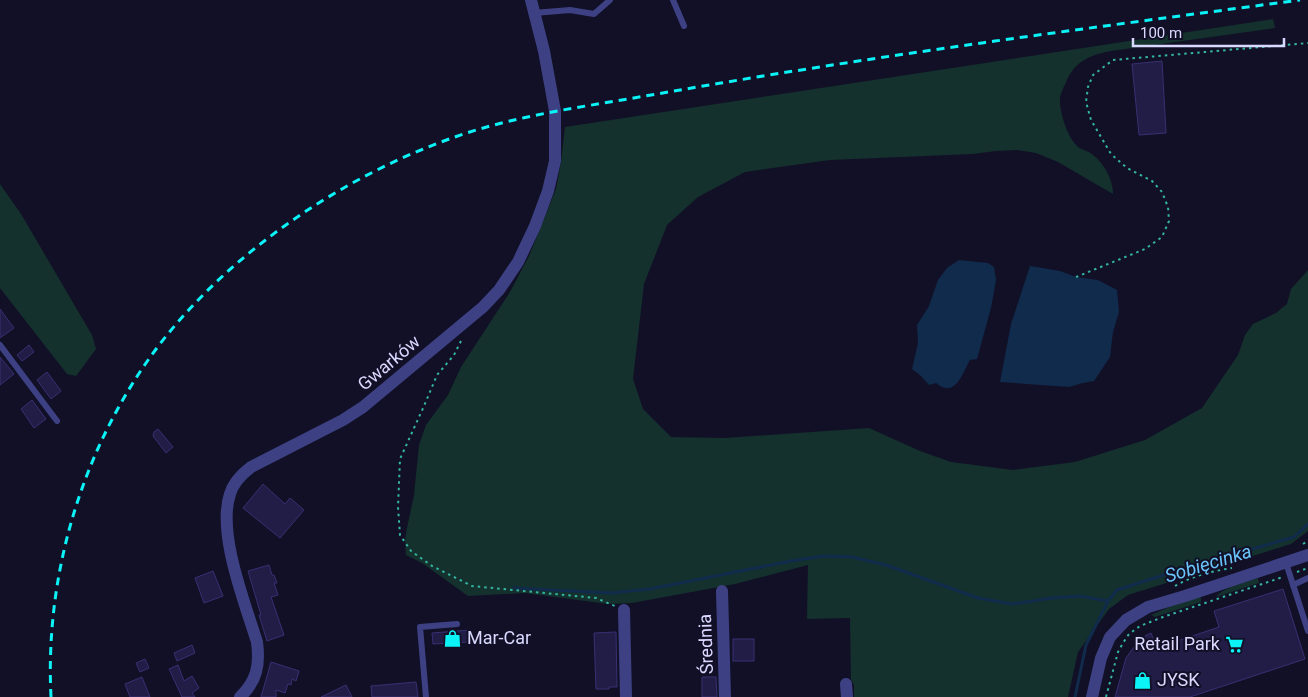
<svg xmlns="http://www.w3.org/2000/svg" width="1308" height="697" font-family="Roboto,sans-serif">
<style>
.green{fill:#14312d}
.water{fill:#102b4b}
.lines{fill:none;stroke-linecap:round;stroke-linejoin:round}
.stream{stroke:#102b4b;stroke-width:3}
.building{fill:#221d47;stroke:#373072}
.path{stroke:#34b5a2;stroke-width:2;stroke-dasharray:2.5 4;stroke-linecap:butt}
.service{stroke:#3d4184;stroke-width:6}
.minor{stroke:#3d4184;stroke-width:12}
.rail{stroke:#0bf3f6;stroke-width:3;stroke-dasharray:8 6;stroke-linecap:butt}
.labels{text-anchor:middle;stroke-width:4;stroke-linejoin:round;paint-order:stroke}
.street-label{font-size:18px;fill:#d9d8fe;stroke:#121027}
.poi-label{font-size:18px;fill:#d9d8fe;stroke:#121027;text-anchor:start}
.water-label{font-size:19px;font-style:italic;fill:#6ac4fa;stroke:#121027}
</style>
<rect width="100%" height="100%" fill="#121027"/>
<g class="green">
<path d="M1273,19L1275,28L1111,51C1090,55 1075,61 1066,82C1064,87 1061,92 1060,97C1059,111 1067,137 1078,147C1082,150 1088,151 1092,154C1104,163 1113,179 1113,194L1058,162L1036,153L1017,150L996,151L972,154L830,160L745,172L698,197L667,225L644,284L633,379L643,409L671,437L725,438L869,428L920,451L951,462L1013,470L1075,462L1145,440L1202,408L1238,355L1245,335L1253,324L1276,313L1287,304L1291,289L1308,270V531L1291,544L1128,595L1109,609L1078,652L1068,697H854V685L851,680L850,618L807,619L808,565L735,584L632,603L608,604L525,593L468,596L422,563L406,555L405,540L407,528L414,495L419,445L426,425L448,395L461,367L510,292L529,256L556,189L561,162L565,127Z"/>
<polygon points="0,184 21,214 92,335 96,349 76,376 67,374 0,288"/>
<path d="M1258,578L1259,583L1216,597C1223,587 1246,582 1258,578Z"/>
<polygon points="1199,597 1201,598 1201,602 1155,617 1151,615 1169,607"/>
</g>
<g class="water">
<path d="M959,260L988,263L994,267L996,280L991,308L977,359L970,360C962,374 955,399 936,383L929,385L920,375L912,369L918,343L917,325L929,306L938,280L947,268Z"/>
<polygon points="1030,266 1060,271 1076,277 1098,280 1117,290 1119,312 1113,332 1110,357 1094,381 1083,383 1069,387 1000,382 1011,324"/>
</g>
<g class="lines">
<g class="stream">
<polyline points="514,588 611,593 650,589 791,561 824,556 852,557 886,565 978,598 1012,604 1052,598 1080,596 1108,601"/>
<polyline points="1075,697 1086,645 1108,601 1117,590 1176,571 1294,537 1308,524"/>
</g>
</g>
<g class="building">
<polygon points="1162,61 1166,133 1139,135 1132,64"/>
<polygon points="0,309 14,328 0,338"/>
<polygon points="29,345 34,352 22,361 17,355"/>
<polygon points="0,357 14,374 0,385"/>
<polygon points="47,372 61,391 51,399 37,380"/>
<polygon points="32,400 46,419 34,428 21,409"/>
<polygon points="158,429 173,447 166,453 153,436 154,432"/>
<polygon points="263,484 285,504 290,498 304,510 280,538 243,508"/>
<polygon points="269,565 272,575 274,575 277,583 274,583 278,595 271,597 284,635 267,641 259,615 261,615 248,571"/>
<polygon points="213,571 223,596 204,603 195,578"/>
<polygon points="1283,589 1305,659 1190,697 1115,697 1126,658 1134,647 1145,636 1151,633 1157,648 1219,627 1214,611"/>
<polygon points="470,630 470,642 433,644 432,633"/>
<polygon points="616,632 617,687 609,687 609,689 596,689 594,633"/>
<rect x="733" y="639" width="21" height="22"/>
<polygon points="192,645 195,653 177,661 174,653"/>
<polygon points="145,659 149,668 140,672 136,663"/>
<polygon points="271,662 299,671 296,681 292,679 291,685 288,684 285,693 276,690 276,697 261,697"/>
<polygon points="178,665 184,681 192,676 199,688 192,693 195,697 182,697 169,669"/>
<polygon points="142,677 150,697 130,697 125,684"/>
<polygon points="702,677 716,677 717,697 702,697"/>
<polygon points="416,682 418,697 372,697 371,686"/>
<polygon points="346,685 352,697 321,697"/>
</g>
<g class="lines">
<g class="path">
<polyline points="1076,277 1145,249 1162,237 1169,221 1168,207 1162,192 1152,181 1127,168 1111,154 1091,120 1086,102 1088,87 1093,75 1113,60 1308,43"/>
<polyline points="461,341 454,355 437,375 424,406 400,459 398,507 400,535 411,551 432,566 472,586 596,598 615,606"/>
<polyline points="1303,544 1308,541"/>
<polyline points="1297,572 1308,568"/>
<path d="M1175,586C1192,576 1213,571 1232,568"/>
<polyline points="1106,697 1118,652 1123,643 1129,634 1140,626 1163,617 1283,577"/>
</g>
<g class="service">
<polyline points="673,0 684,26"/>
<polyline points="534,13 570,10 594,14 610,0"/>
<polyline points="0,345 57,421"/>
<polyline points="1286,563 1308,631"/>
<polyline points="1293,585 1308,578"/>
<polyline points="426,697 420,627 457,624"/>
</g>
<g class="minor">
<polyline points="722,591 725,697"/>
<polyline points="624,610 626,697"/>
<polyline points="846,684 847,697"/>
<path d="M240,697C257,681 260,665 257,642C245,603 217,533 230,494C233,483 242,474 251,467L343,420L363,407L483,307L499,290L518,262L535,226L548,191L555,161V111L544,51L531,0"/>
<polyline points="1092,697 1101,658 1110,637 1126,620 1148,607 1185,596 1308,555"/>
</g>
<path class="rail" d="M51,697C45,580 79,460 146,363C217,261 336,179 452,138C505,119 561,110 616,101C680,90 743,79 807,69C971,43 1135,22 1300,0"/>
</g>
<defs>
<symbol id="shop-bare" viewBox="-9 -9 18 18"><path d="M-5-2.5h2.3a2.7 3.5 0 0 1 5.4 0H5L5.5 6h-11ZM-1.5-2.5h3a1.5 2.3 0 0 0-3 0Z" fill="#0bf3f6" stroke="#121027" stroke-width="2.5" paint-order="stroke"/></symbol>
<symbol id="supermarket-bare" viewBox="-9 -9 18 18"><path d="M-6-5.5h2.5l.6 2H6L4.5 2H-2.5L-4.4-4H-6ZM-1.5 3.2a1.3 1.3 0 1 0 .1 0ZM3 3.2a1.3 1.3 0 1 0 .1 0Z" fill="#0bf3f6" stroke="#121027" stroke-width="2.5" paint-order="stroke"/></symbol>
</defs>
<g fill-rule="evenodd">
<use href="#shop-bare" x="440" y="626" width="25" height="25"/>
<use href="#supermarket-bare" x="1222" y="632" width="25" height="25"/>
<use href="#shop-bare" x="1130" y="668" width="25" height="25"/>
</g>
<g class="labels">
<g class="street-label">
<text transform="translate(389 363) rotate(-40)" y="6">Gwarków</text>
<text transform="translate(706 644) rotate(-92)" y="6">Średnia</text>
</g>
<g class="poi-label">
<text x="467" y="644">Mar-Car</text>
<text x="1220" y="650" text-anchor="end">Retail Park</text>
<text x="1157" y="686">JYSK</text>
</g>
<g class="water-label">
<text transform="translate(1208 563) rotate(-17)" y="7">Sobięcinka</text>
</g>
</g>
<path d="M1133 38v8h151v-8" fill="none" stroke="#d9d8fe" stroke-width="2.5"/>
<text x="1140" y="38" font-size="15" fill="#d9d8fe" stroke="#121027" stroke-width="4" paint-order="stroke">100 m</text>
</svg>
